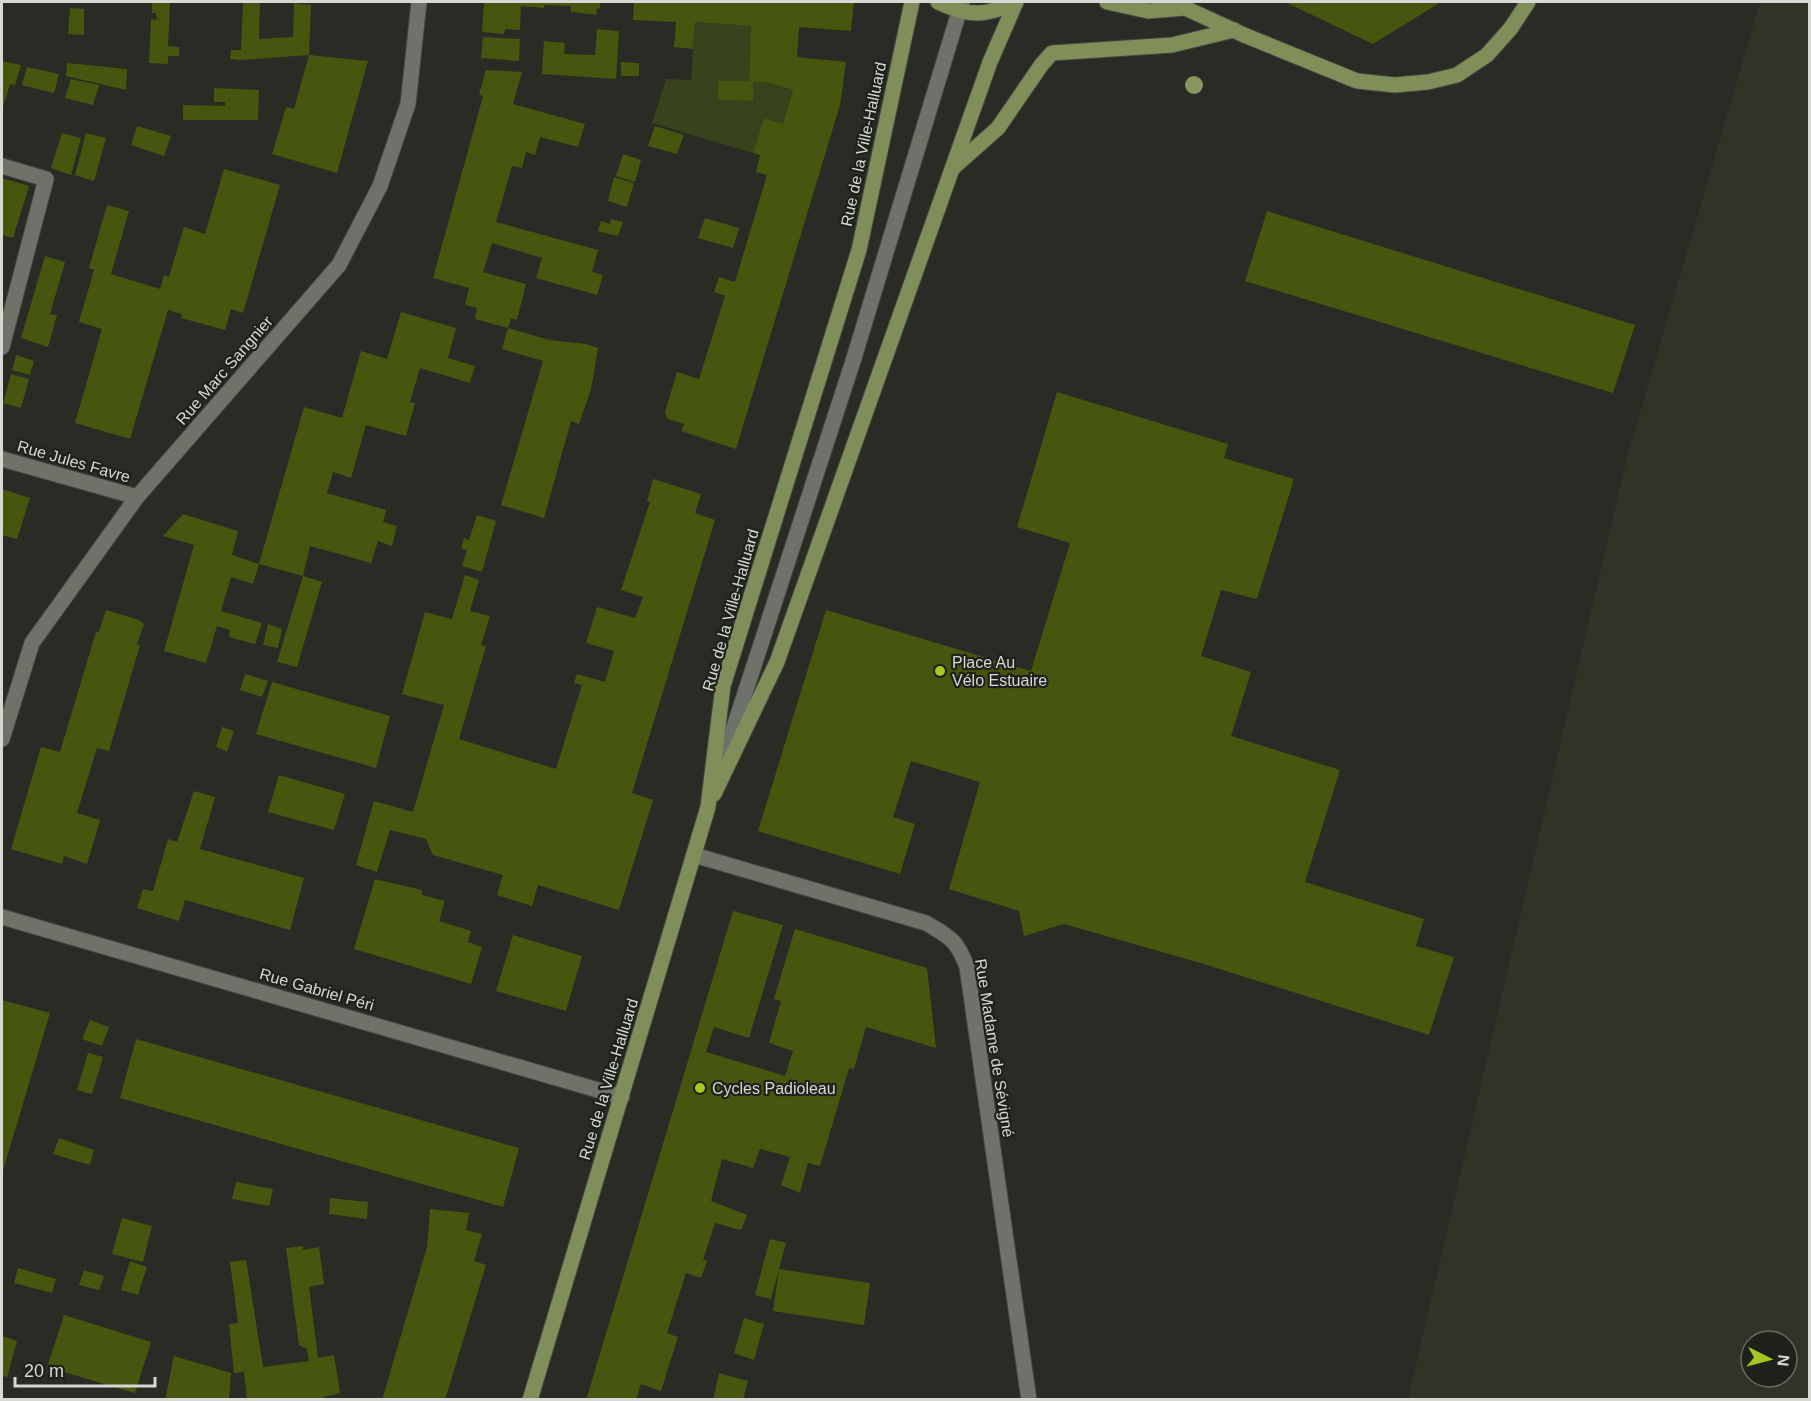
<svg xmlns="http://www.w3.org/2000/svg" width="1811" height="1401" font-family="Helvetica,sans-serif">
<style>
.built{fill:#2f3426;fill-rule:evenodd}
.green{fill:#38421d}
.building{fill:#46560e}
.lines{fill:none;stroke-linecap:round;stroke-linejoin:round}
.minor-casing{stroke:#454740;stroke-width:17}
.major-casing{stroke:#454740;stroke-width:17}
.minor{stroke:#6f7269;stroke-width:15}
.major{stroke:#808e59;stroke-width:15}
.tree{fill:#86965e}
.poi-dot{fill:#a5c823;stroke:#1f221a;stroke-width:2}
.labels{text-anchor:middle;stroke-width:4.5;stroke-linejoin:round;paint-order:stroke}
.street-label{font-size:16px;fill:#d7d8d3;stroke:#1f221a}
.poi-label{font-size:16px;fill:#d7d8d3;stroke:#1f221a;text-anchor:start}
</style>
<rect width="100%" height="100%" fill="#292b24"/>
<path class="built" d="M1760,2H1810L1809,1399H1408L1627,457ZM1751,1341H1787V1377H1751Z"/>
<polygon class="green" points="695,22 751,26 749,81 718,81 718,100 753,101 753,82 766,82 793,90 783,124 764,118 753,153 652,123 666,79 691,80"/>
<g class="building">
<polygon points="152,2 170,2 168,46 179,47 179,56 168,56 168,64 149,63 151,19 157,20 156,13 152,13"/>
<polygon points="243,2 260,2 259,39 293,37 294,3 311,5 309,55 240,60 230,59 231,50 241,50"/>
<polygon points="484,2 600,2 600,8 596,9 597,15 571,12 571,6 544,5 544,8 521,6 520,30 505,29 504,34 482,32"/>
<polygon points="634,2 854,2 851,31 799,27 797,57 846,62 840,105 736,449 681,431 684,424 668,419 665,412 677,372 699,379 725,296 714,292 719,277 735,282 767,175 756,172 760,155 753,153 764,118 783,124 793,90 766,82 753,82 753,101 718,100 718,81 749,81 751,26 695,22 693,49 674,47 676,22 633,20"/>
<polygon points="1285,2 1441,2 1373,44"/>
<polygon points="70,8 84,9 84,35 68,34"/>
<polygon points="597,29 619,31 616,79 542,74 544,41 565,43 564,54 595,55"/>
<polygon points="483,37 520,39 519,61 481,58"/>
<polygon points="309,55 368,61 337,173 272,154 286,107 294,109"/>
<polygon points="2,61 21,65 15,85 10,84 2,110"/>
<polygon points="621,62 639,63 639,76 621,76"/>
<polygon points="67,63 127,69 126,90 66,76"/>
<polygon points="27,67 59,74 54,93 22,85"/>
<polygon points="486,70 522,72 513,104 585,124 578,147 540,137 535,155 526,152 522,168 512,166 496,222 598,250 592,272 603,275 597,295 536,278 542,258 492,243 483,272 526,284 517,320 511,318 508,328 475,319 477,308 465,305 469,288 433,278 483,96 479,94"/>
<polygon points="71,79 99,85 93,105 65,98"/>
<polygon points="214,88 259,90 258,120 183,120 183,105 225,106 225,102 214,102"/>
<polygon points="137,126 171,136 164,156 131,145"/>
<polygon points="655,126 684,135 677,154 648,146"/>
<polygon points="62,133 81,138 71,175 51,168"/>
<polygon points="86,133 106,138 94,181 75,175"/>
<polygon points="623,154 641,160 635,182 616,176"/>
<polygon points="224,169 280,185 243,313 231,309 225,330 181,318 182,314 168,310 130,439 75,423 102,329 79,322 94,270 89,268 107,205 129,211 111,274 160,289 164,275 169,277 184,227 205,234"/>
<polygon points="614,177 634,183 627,207 608,201"/>
<polygon points="2,178 29,186 13,238 2,235"/>
<polygon points="1267,211 1635,325 1613,393 1245,281"/>
<polygon points="705,218 739,228 733,248 698,238"/>
<polygon points="611,219 623,222 618,236 598,231 601,221 610,224"/>
<polygon points="45,256 65,262 50,314 57,315 48,347 21,338"/>
<polygon points="401,312 456,328 448,358 475,366 470,383 420,368 410,402 415,403 406,436 366,425 351,478 333,472 327,493 386,510 383,522 397,526 392,546 378,541 371,563 310,546 303,576 322,582 297,667 277,662 303,576 259,564 253,584 231,577 221,611 262,623 255,644 229,637 230,630 217,626 206,663 164,651 194,545 163,536 183,514 238,531 232,555 259,564 304,407 342,418 361,351 387,359"/>
<polygon points="508,328 549,340 586,344 598,348 591,389 579,424 571,421 544,518 501,505 543,361 502,349"/>
<polygon points="16,355 34,361 30,375 12,370"/>
<polygon points="11,374 29,379 21,408 3,403"/>
<polygon points="1057,392 1228,444 1224,458 1294,479 1257,599 1221,590 1201,656 1251,672 1231,736 1340,770 1305,882 1424,919 1416,946 1454,957 1429,1035 1204,964 1064,924 1024,936 1019,911 949,889 980,782 911,761 893,817 915,824 900,874 758,831 826,610 1031,671 1070,543 1017,527"/>
<polygon points="653,479 701,494 695,513 715,520 632,793 653,800 619,910 538,885 532,906 497,895 503,875 433,855 426,839 390,830 377,872 356,865 374,801 413,812 444,705 402,694 425,612 452,619 465,575 479,580 470,611 490,616 481,645 486,646 459,739 556,769 582,685 574,683 577,674 605,682 614,651 586,643 597,607 635,618 643,597 621,590 650,502 647,501"/>
<polygon points="2,489 30,498 17,539 2,535"/>
<polygon points="477,515 496,521 482,572 462,566 467,550 461,549 464,538 469,540"/>
<polygon points="106,610 139,620 144,624 137,644 140,645 109,751 97,748 77,813 100,820 87,864 64,856 62,864 11,849 41,747 60,752 96,632 99,632"/>
<polygon points="268,624 282,629 278,648 263,645"/>
<polygon points="245,674 268,681 262,697 240,690"/>
<polygon points="272,682 390,716 376,768 256,734"/>
<polygon points="222,727 234,731 227,752 216,747"/>
<polygon points="279,775 345,794 334,830 268,812"/>
<polygon points="194,791 215,797 200,849 304,878 290,930 185,900 179,921 137,908 143,889 153,891 168,839 177,842"/>
<polygon points="375,879 422,890 422,895 445,901 439,921 471,931 468,942 482,947 471,984 354,949"/>
<polygon points="733,911 783,925 749,1038 714,1027 706,1052 785,1076 793,1051 769,1043 781,1001 774,999 795,929 927,968 936,1048 866,1027 854,1069 849,1068 820,1166 808,1163 800,1193 781,1185 790,1157 760,1149 753,1168 722,1159 711,1201 747,1215 741,1230 715,1223 703,1260 707,1261 701,1278 686,1273 667,1333 678,1337 661,1391 641,1384 636,1400 586,1400"/>
<polygon points="513,935 582,956 566,1011 496,991"/>
<polygon points="2,1000 50,1013 2,1174"/>
<polygon points="90,1020 109,1027 102,1046 82,1039"/>
<polygon points="136,1039 519,1148 503,1207 120,1098"/>
<polygon points="88,1053 103,1057 92,1094 77,1090"/>
<polygon points="59,1138 94,1150 90,1165 53,1154"/>
<polygon points="236,1182 273,1189 269,1206 232,1199"/>
<polygon points="330,1198 368,1202 367,1219 329,1214"/>
<polygon points="430,1209 469,1213 466,1230 482,1234 474,1261 486,1265 445,1400 382,1400 427,1247"/>
<polygon points="122,1218 152,1226 143,1262 112,1254"/>
<polygon points="770,1239 786,1243 779,1269 870,1283 864,1325 773,1311 779,1269 771,1299 755,1295"/>
<polygon points="303,1246 303,1250 319,1247 324,1284 309,1287 318,1358 334,1355 340,1393 324,1397 325,1400 247,1400 244,1372 234,1373 229,1324 238,1323 230,1262 246,1260 263,1367 309,1361 307,1349 299,1345 286,1248"/>
<polygon points="130,1261 147,1267 138,1295 121,1290"/>
<polygon points="18,1268 56,1279 52,1293 14,1283"/>
<polygon points="84,1270 104,1276 99,1290 79,1285"/>
<polygon points="64,1315 151,1342 135,1393 47,1367"/>
<polygon points="744,1318 764,1324 754,1360 734,1353"/>
<polygon points="2,1336 17,1341 7,1377 2,1376"/>
<polygon points="174,1356 231,1373 229,1400 165,1400"/>
<polygon points="719,1373 748,1381 743,1400 713,1400"/>
</g>
<g class="lines">
<defs>
<g id="minor">
<polyline points="2,166 46,179 2,347"/>
<polyline points="2,459 137,497"/>
<polyline points="2,739 32,643 137,497 339,265 380,186 408,104 419,2"/>
<polyline points="719,773 854,358 962,2"/>
<path d="M694,855L926,923C950,937 957,940 967,967L1029,1400"/>
<polyline points="2,917 622,1097"/>
</g>
<g id="major">
<path d="M938,2C970,17 983,16 1015,3"/>
<polyline points="1107,2 1148,11 1185,8"/>
<polyline points="1179,2 1185,8 1244,35 1357,81 1395,85 1428,82 1457,75 1487,55 1511,28 1528,2"/>
<polyline points="954,167 998,128 1042,64 1052,53 1172,45 1234,30"/>
<polyline points="714,794 777,662 952,169 990,62 1016,2"/>
<polyline points="530,1400 708,807 723,686 859,250 912,2"/>
</g>
</defs>
<use href="#minor" class="minor-casing"/>
<use href="#major" class="major-casing"/>
<use href="#minor" class="minor"/>
<use href="#major" class="major"/>
</g>
<circle class="tree" cx="1194" cy="85" r="9"/>
<g class="poi-dot">
<circle cx="940" cy="671" r="6"/>
<circle cx="700" cy="1088" r="6"/>
</g>
<g class="labels">
<g class="street-label">
<text transform="translate(863 144) rotate(-78)" y="6">Rue de la Ville-Halluard</text>
<text transform="translate(224 370) rotate(-49)" y="6">Rue Marc Sangnier</text>
<text transform="translate(74 461) rotate(16)" y="6">Rue Jules Favre</text>
<text transform="translate(730 610) rotate(-74)" y="6">Rue de la Ville-Halluard</text>
<text transform="translate(317 989) rotate(16)" y="6">Rue Gabriel Péri</text>
<text transform="translate(995 1048) rotate(81)" y="6">Rue Madame de Sévigné</text>
<text transform="translate(608 1079) rotate(-73)" y="6">Rue de la Ville-Halluard</text>
</g>
<g class="poi-label">
<text x="952" y="668">Place Au<tspan x="952" dy="18">Vélo Estuaire</tspan></text>
<text x="712" y="1094">Cycles Padioleau</text>
</g>
</g>
<rect width="1811" height="1401" fill="none" stroke="#d7d8d3" stroke-width="6"/>
<g transform="translate(1769 1359) rotate(96)"><circle r="28" fill="#1f221a" stroke="#696b64" stroke-width="1.5"/>
<path d="M0-4.5L10 22L0 15L-10 22Z" fill="#a5c823"/>
<text y="-9" font-size="16" font-weight="bold" text-anchor="middle" fill="#d7d8d3">N</text>
</g>
<path d="M15 1377v9h140v-9" fill="none" stroke="#d7d8d3" stroke-width="3"/>
<text x="24" y="1377" font-size="18" fill="#d7d8d3" stroke="#1f221a" stroke-width="4.5" paint-order="stroke">20 m</text>
</svg>
